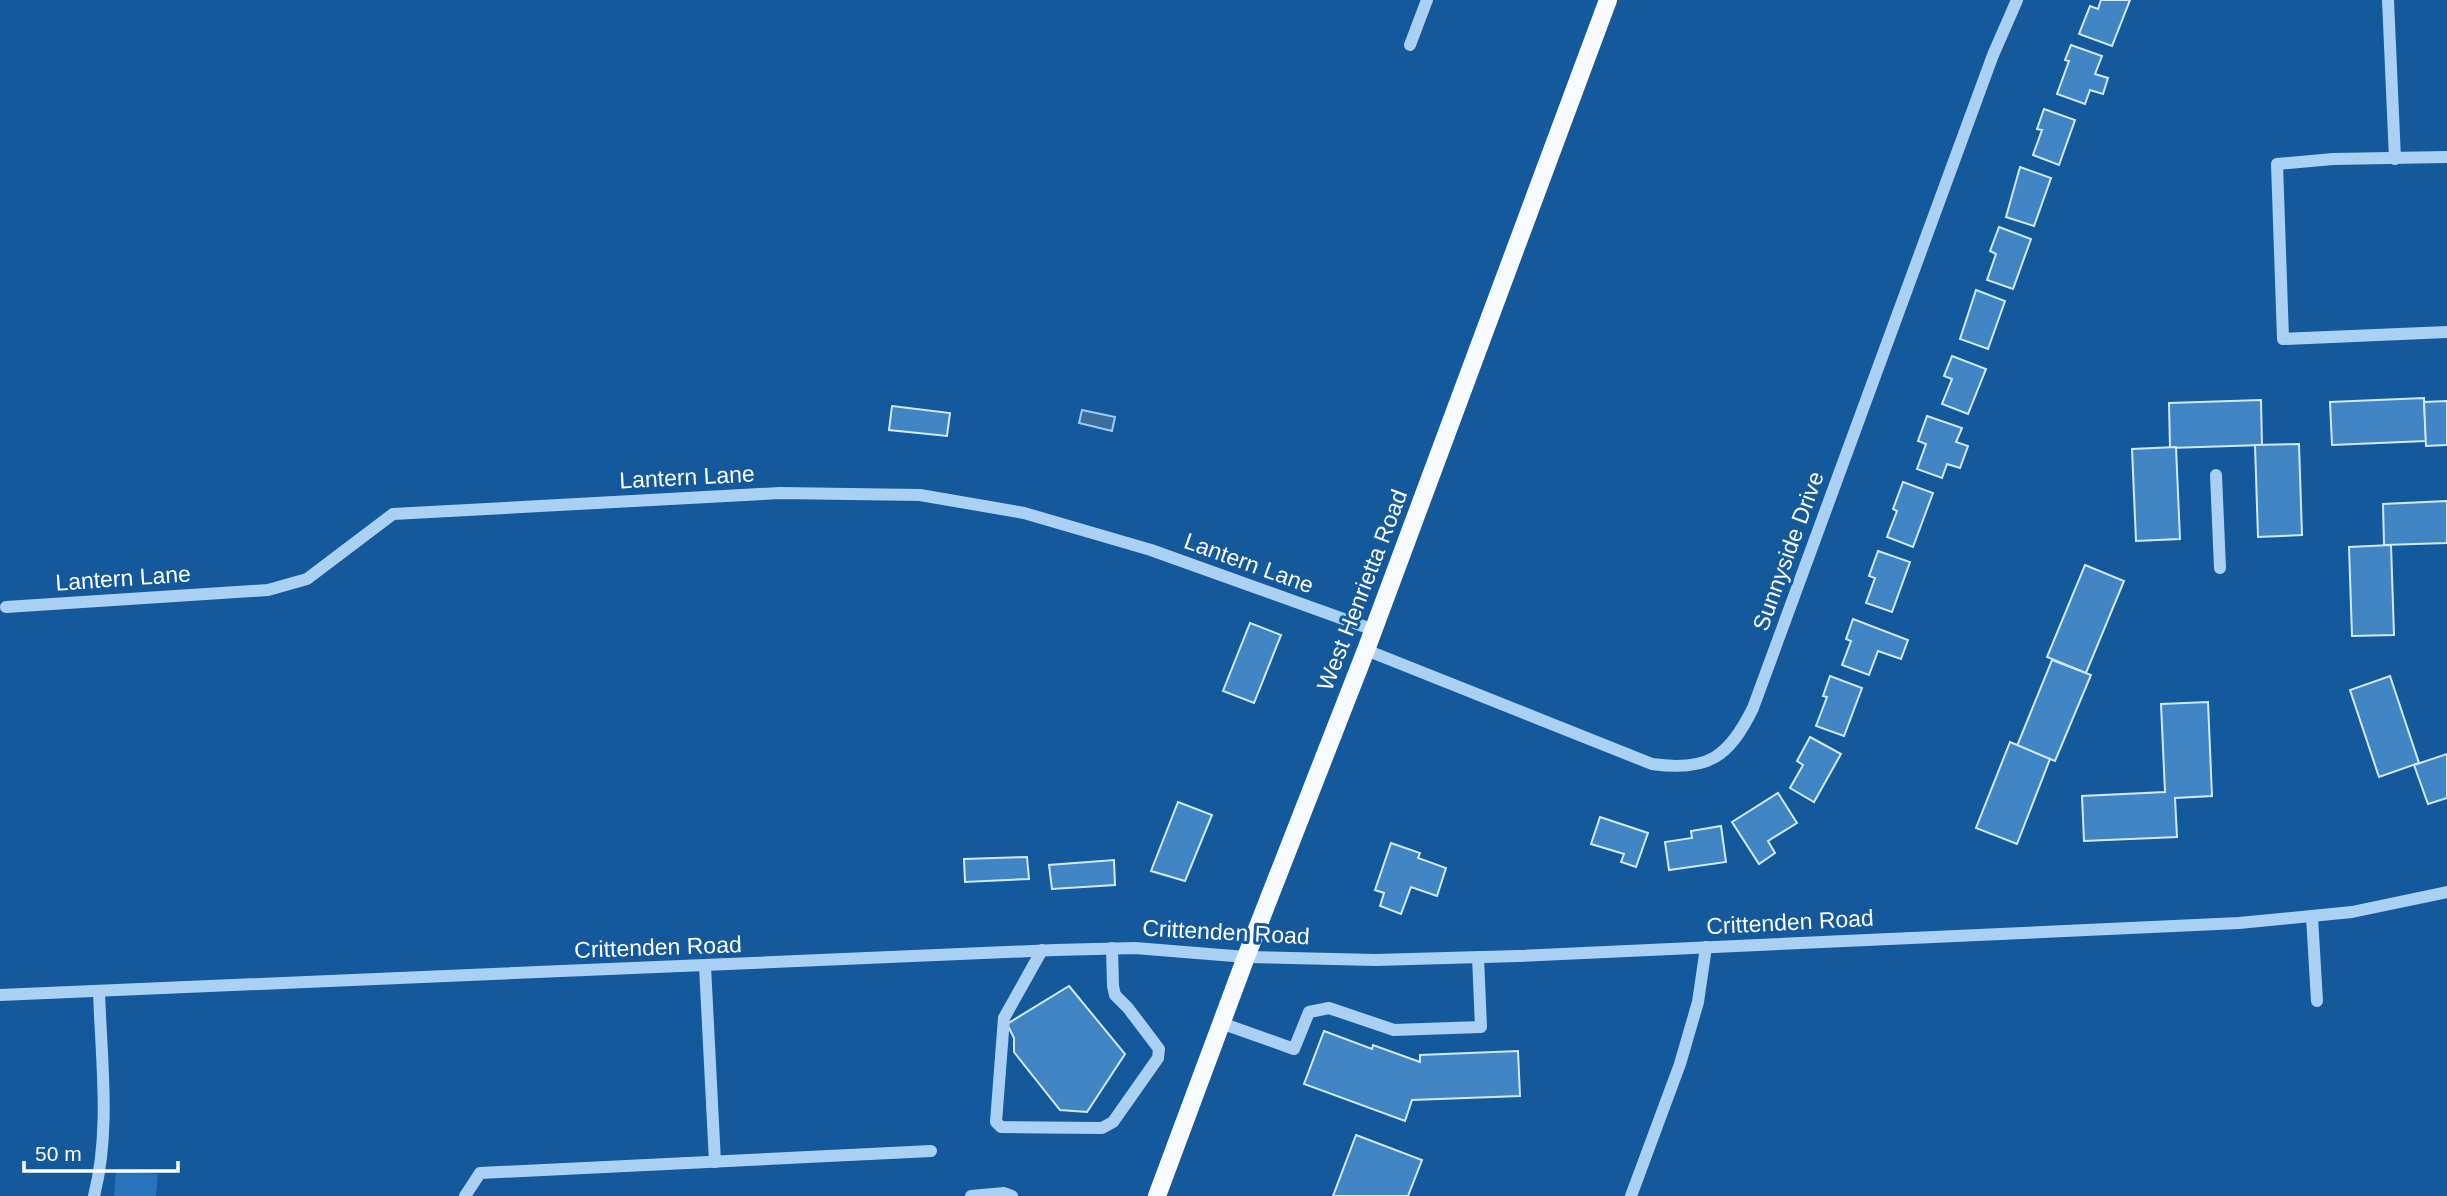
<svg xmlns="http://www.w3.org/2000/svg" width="2447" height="1196" font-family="Helvetica,sans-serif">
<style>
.green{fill:#2774ba}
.water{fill:#3d6d9d;stroke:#9cccf6;stroke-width:2}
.building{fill:#4185c5;stroke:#d2e9fd;stroke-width:2}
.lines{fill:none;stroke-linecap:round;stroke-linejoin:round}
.minor{stroke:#aad0f3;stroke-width:12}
.major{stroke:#f7faff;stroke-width:18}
.labels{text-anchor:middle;stroke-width:6;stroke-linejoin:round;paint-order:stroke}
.street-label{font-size:23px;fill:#fff;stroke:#14599c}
</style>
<rect width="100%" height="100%" fill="#14599c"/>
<polygon class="green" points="116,1170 158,1174 156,1196 114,1196"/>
<polygon class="water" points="1082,410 1115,417 1112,431 1079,423"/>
<g class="building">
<polygon points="2101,0 2130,0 2112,46 2079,34 2090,6 2098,9"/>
<polygon points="2071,45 2102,56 2095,74 2108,78 2103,94 2090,90 2085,104 2057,94 2069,61 2065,60"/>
<polygon points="2044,109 2075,120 2059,165 2033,155 2042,130 2037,129"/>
<polygon points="2020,167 2051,178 2034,226 2006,217"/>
<polygon points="1999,227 2031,239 2013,289 1987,280 1996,254 1990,251"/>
<polygon points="1976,290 2005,301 1988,349 1960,339"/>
<polygon points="1952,356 1986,369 1968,414 1942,404 1952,379 1944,376"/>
<polygon points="2424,398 2426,441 2332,445 2330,402"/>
<polygon points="2261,400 2262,445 2170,448 2169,403"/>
<polygon points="2447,401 2447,445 2426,446 2424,402"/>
<polygon points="892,406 950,413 947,436 889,430"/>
<polygon points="1927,416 1962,428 1956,442 1968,446 1960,468 1947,464 1942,478 1917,469 1926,444 1918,441"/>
<polygon points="2299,444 2302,535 2258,537 2255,445"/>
<polygon points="2176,447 2180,539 2136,541 2132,449"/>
<polygon points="1903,482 1933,493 1913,547 1887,537 1897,511 1893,509"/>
<polygon points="2447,501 2447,543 2384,545 2383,504"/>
<polygon points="2391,545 2394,635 2352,636 2349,547"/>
<polygon points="1878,551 1910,562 1892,612 1866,603 1875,578 1869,576"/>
<polygon points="2085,565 2124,581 2086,673 2047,657"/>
<polygon points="1853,619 1908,640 1901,659 1878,651 1869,675 1842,665 1851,641 1846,639"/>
<polygon points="1250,623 1281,635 1254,703 1223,691"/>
<polygon points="2052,660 2091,675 2055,761 2017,746"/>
<polygon points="1830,676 1862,688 1844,736 1816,726 1827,697 1823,696"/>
<polygon points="2390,676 2419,763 2379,777 2350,690"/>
<polygon points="2208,702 2212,796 2175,798 2177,837 2084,841 2082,796 2165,792 2161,704"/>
<polygon points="1810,737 1841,754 1814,802 1790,788 1803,765 1797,761"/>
<polygon points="2010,742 2050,759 2017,844 1976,828"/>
<polygon points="2447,754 2447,798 2428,804 2414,765"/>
<polygon points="1778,793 1797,823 1768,841 1775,853 1759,864 1732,822"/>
<polygon points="1178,802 1212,815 1185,881 1151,871"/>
<polygon points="1600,817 1648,833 1636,867 1621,862 1624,854 1591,844"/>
<polygon points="1721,826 1726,862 1669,870 1665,842 1692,838 1691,831"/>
<polygon points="1391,843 1420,853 1418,858 1446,868 1437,896 1411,887 1401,914 1380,906 1384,893 1375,890"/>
<polygon points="1027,857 1029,879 965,882 964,859"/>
<polygon points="1114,860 1115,885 1052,889 1049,865"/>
<polygon points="1069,986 1125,1054 1087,1112 1060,1110 1014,1052 1014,1038 1007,1024"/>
<polygon points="1324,1031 1372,1049 1373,1045 1420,1062 1420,1055 1518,1051 1520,1096 1412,1100 1405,1121 1304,1084"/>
<polygon points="1356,1135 1422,1160 1408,1196 1333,1196"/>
</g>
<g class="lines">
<g class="minor">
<polyline points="2388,0 2395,159"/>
<polyline points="1410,45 1427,0"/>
<polyline points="2447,157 2333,159 2277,164 2283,339 2447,332"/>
<polyline points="2216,475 2220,568"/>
<polyline points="6,607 268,590 307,579 393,514 780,493 920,495 1024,513 1151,550 1374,630"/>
<path d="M1366,650L1652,764C1708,772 1729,757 1753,708L1993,55L2017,0"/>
<polyline points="2312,917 2317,1001"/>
<polyline points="1042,950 1004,1018 996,1122 1001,1127 1102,1128 1113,1122 1158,1058 1159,1049 1128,1008 1115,995 1113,986 1112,948"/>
<polyline points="705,966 715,1162"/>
<polyline points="0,995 1055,950 1135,948 1246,957 1375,960 1518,956 2239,923 2352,912 2447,892"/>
<polyline points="1221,1023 1294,1049 1309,1012 1329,1008 1394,1030 1481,1027 1478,957"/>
<path d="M94,1196C111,1130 101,1059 99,991"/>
<polyline points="465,1196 480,1173 931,1151"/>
<polyline points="971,1196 1004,1193 1012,1196"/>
<polyline points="1631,1196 1680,1064 1698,1002 1706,947"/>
</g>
<polyline class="major" points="1157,1196 1246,957 1366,650 1608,0"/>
</g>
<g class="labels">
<g class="street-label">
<text transform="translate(687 477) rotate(-3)" y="8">Lantern Lane</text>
<text transform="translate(1788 551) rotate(-70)" y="8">Sunnyside Drive</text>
<text transform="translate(1249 563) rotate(20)" y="8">Lantern Lane</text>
<text transform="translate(123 578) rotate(-4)" y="8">Lantern Lane</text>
<text transform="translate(1362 590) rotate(-69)" y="8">West Henrietta Road</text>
<text transform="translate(1790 922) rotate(-3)" y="8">Crittenden Road</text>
<text transform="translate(1226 932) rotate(3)" y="8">Crittenden Road</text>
<text transform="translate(658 947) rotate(-2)" y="8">Crittenden Road</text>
</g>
</g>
<path d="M24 1161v10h154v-10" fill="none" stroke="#ffffff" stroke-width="3.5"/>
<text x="35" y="1161" font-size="21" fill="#ffffff" stroke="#14599c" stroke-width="5" paint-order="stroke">50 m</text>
</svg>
